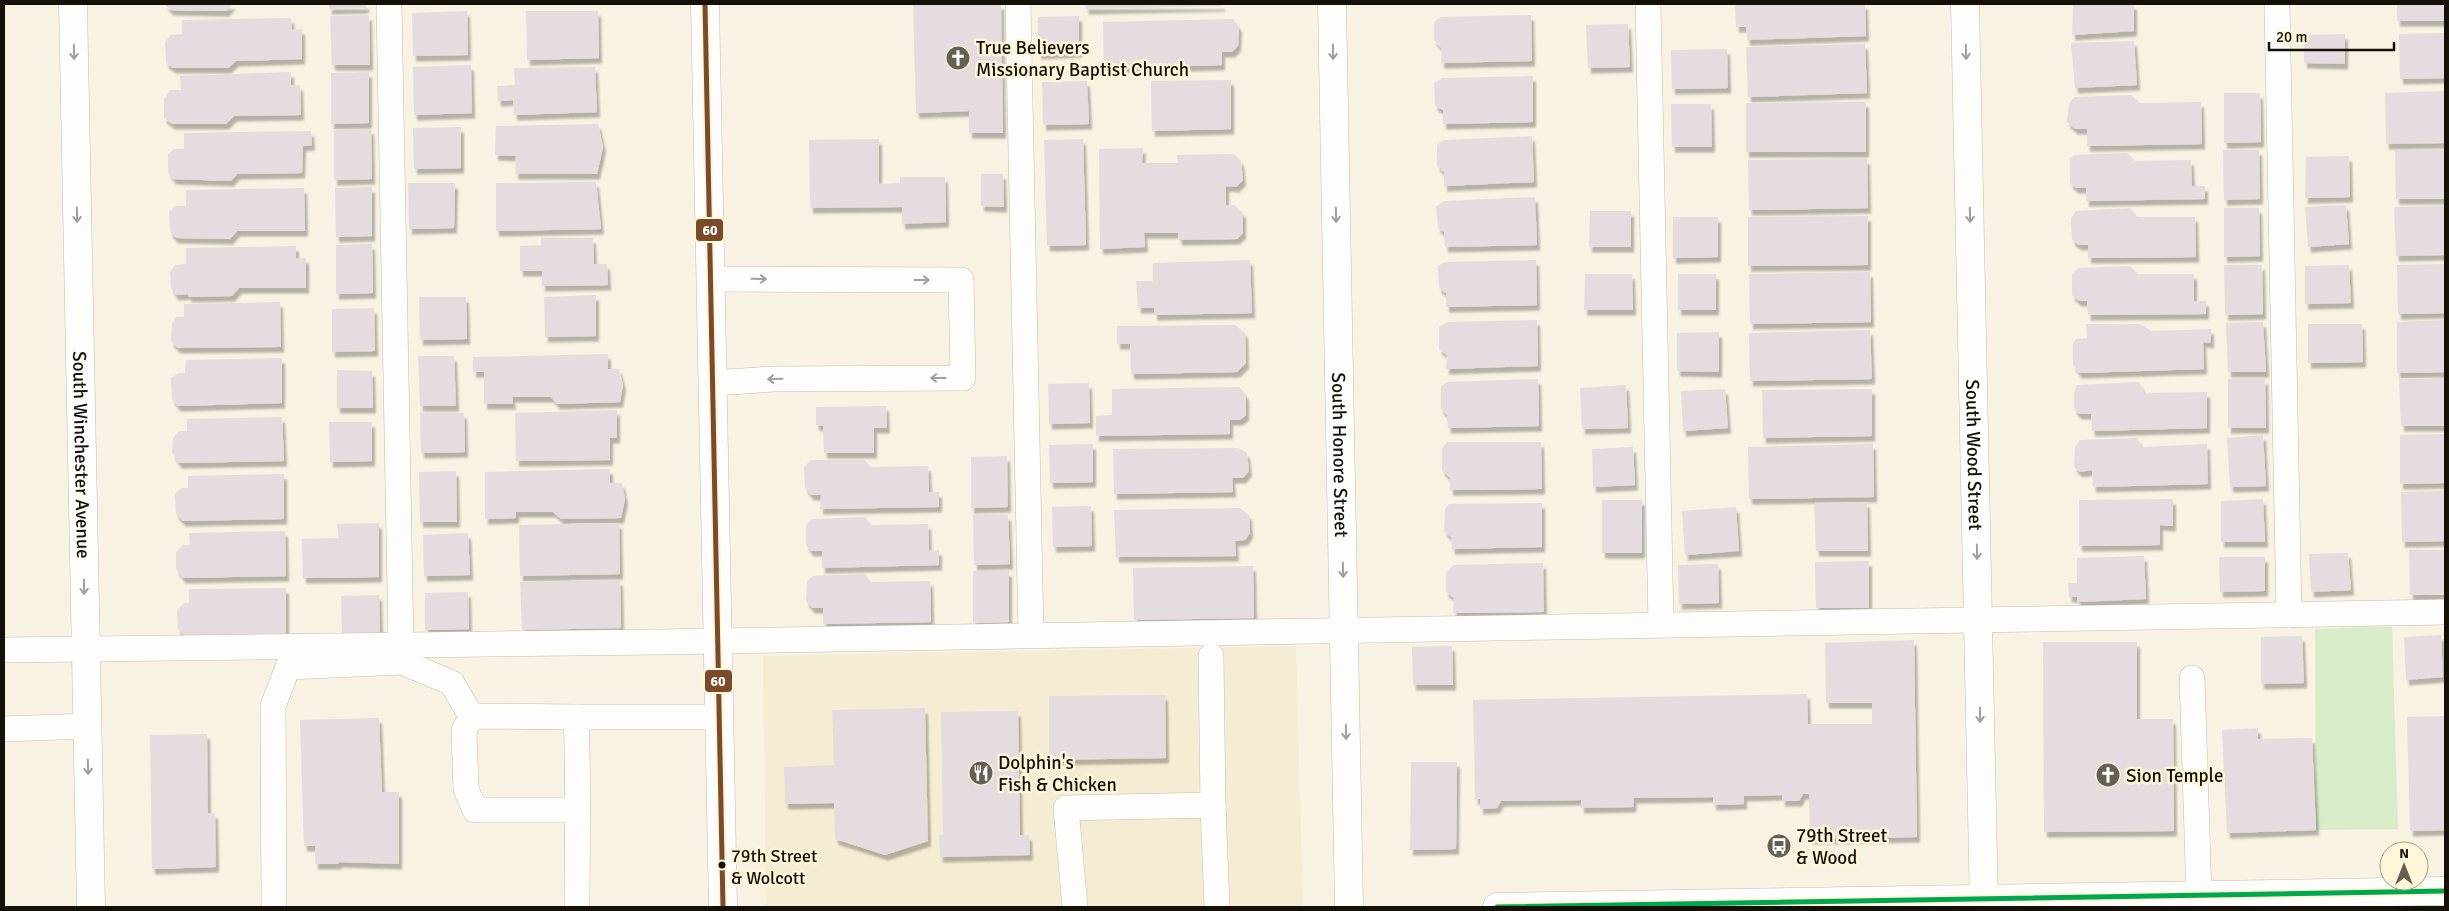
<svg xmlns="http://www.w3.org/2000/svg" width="2449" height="911" font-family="Signika,sans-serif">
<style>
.built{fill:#f5edd3}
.green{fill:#d9ecca}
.building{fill:#e4dcdf;filter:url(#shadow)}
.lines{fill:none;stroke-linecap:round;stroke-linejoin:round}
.lane-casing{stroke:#c3bfb3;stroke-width:26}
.street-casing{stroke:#c3bfb3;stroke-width:29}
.secondary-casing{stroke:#c3bfb3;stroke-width:29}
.lane{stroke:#fefdfb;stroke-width:25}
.street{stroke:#fefdfb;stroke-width:28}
.secondary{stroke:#fefdfb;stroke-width:28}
.bus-1-casing{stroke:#fff6da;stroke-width:9}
.bus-2-casing{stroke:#fff6da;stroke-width:9}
.bus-1{stroke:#7a4b2a;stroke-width:5}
.bus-2{stroke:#00a651;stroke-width:5}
.oneway{stroke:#a19f9a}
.bus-dot{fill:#151108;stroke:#fff6da;stroke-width:2}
.labels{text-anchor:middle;stroke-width:5;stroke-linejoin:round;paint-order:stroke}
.bus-label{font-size:18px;fill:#151108;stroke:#fff6da;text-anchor:start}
.poi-label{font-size:19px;fill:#151108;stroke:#fff6da;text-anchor:start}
.street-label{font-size:19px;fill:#151108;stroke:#fff6da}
.line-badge{stroke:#fff6da;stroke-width:2}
.badge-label{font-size:14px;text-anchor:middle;font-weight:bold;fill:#fff}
</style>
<defs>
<filter id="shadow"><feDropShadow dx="3" dy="5.5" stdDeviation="1" flood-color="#0004"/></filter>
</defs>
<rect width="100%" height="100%" fill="#f7f2e2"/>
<polygon class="built" points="1296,646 1303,907 766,907 763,656"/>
<polygon class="green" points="2392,626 2398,829 2316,830 2315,629"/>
<g class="building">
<polygon points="164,4 233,4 226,11 171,10"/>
<polygon points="329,4 366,4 366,8 329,9"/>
<polygon points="913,4 1001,4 1003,133 969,133 969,111 916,113"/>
<polygon points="1085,4 1222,4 1222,6 1086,9"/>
<polygon points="1735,4 1865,4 1866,36 1747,40 1746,27 1736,27"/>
<polygon points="2073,4 2134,4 2134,31 2072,35"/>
<rect x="2397" y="4" width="48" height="17"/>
<polygon points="467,11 468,55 413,56 412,13"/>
<polygon points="526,11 598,11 599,58 527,60"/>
<polygon points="369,15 370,65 332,65 330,16"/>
<polygon points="1531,15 1532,61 1441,63 1442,49 1434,40 1434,22 1441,17"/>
<polygon points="1079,16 1079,52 1038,54 1038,17"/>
<polygon points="291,18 292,30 302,29 302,59 236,61 228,68 173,68 166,63 165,42 171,35 182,34 182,20"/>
<polygon points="1233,19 1239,27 1238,46 1232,52 1222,52 1222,65 1104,68 1103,22"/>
<polygon points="1628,24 1630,67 1588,68 1586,25"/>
<polygon points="2445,33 2445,78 2400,79 2399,34"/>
<polygon points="2345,34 2345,64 2304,63 2304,35"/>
<polygon points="2134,41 2137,85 2075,88 2071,43"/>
<polygon points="1865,44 1867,93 1748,97 1746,47"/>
<polygon points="1727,49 1728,88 1672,89 1671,50"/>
<polygon points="471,65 472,113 414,115 413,67"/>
<polygon points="595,67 597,112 514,115 513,100 498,101 497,86 515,85 514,68"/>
<polygon points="291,72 291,85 300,85 301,115 234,116 226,124 172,124 164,118 164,99 170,90 181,90 180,76"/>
<polygon points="369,72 369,123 331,124 331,73"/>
<polygon points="1533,76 1533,122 1443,124 1443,110 1435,106 1434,83 1442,78"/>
<polygon points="1231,80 1231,129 1152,131 1151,81"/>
<polygon points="1087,81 1089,124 1043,125 1042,82"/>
<polygon points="2445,91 2445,143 2386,144 2385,93"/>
<polygon points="2224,93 2260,93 2261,142 2224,143"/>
<polygon points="2131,95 2140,103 2201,102 2202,144 2087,146 2087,129 2075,129 2067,122 2069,104 2074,97"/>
<polygon points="1866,102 1866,152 1746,152 1746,103"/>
<polygon points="1671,104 1711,104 1712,147 1672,147"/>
<polygon points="598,124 603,147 597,174 515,174 516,156 495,155 496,126"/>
<polygon points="461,127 461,168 414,169 413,128"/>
<polygon points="334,129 371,129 372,179 334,180"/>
<polygon points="311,131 312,145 303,146 302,173 237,174 231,181 173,179 168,172 168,154 174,149 184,149 184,133"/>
<polygon points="1532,136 1534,182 1444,186 1444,172 1437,166 1437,145 1444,140"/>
<polygon points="879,139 879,184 900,183 900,177 945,177 946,222 902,224 902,207 810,208 809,140"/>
<polygon points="1083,139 1086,245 1047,246 1044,140"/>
<polygon points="1143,148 1142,163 1178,163 1177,155 1234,154 1241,161 1243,180 1236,187 1226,186 1226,205 1234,205 1243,213 1243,233 1237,239 1179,240 1178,233 1144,233 1145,247 1100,249 1099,149"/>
<polygon points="2223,150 2259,150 2260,199 2224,200"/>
<polygon points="2395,150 2445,150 2445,199 2396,199"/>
<polygon points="2127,153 2135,161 2191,160 2192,186 2205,186 2205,199 2086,201 2086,188 2076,188 2070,183 2070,158 2074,155"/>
<polygon points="2349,156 2350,197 2305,198 2306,157"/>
<polygon points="1867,159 1868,208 1749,210 1748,160"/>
<polygon points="981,174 1003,174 1004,207 981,206"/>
<polygon points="596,182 601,229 496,231 496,183"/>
<polygon points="408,183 455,183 454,228 409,229"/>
<polygon points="372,187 372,236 336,237 335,188"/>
<polygon points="304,188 305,231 237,231 230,239 176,238 170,232 169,212 175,206 186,206 186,190"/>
<polygon points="1535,197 1537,245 1445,247 1444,232 1438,228 1436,206 1445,201"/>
<polygon points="2346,205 2349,244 2308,247 2305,207"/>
<polygon points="2445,206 2445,255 2396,256 2394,207"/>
<polygon points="2130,208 2137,217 2195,217 2196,257 2088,258 2088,245 2079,245 2072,240 2071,218 2076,211"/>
<polygon points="2224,208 2259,208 2260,256 2224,257"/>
<polygon points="1590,211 1631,211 1631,247 1589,247"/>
<polygon points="1868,216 1868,265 1748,266 1748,217"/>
<polygon points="1673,217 1718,217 1718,257 1673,258"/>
<polygon points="541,238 593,238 594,264 607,264 608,285 542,286 542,271 520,271 520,246 541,245"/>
<polygon points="372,244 373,293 336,294 336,245"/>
<polygon points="296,246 296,258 306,258 306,288 239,288 232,296 189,297 188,294 176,295 171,288 170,272 175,265 186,264 186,248"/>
<polygon points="1250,260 1252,313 1154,315 1154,308 1138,308 1136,281 1153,281 1153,263"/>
<polygon points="1536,260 1537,305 1446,307 1446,293 1439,288 1438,266 1445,262"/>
<polygon points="2445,264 2445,313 2398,314 2397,265"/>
<polygon points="2224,265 2262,265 2263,314 2225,315"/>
<polygon points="2349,265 2351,303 2305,304 2305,266"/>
<polygon points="2130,266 2138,274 2194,274 2194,301 2206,301 2206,314 2088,315 2087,301 2079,301 2072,295 2072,275 2078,268"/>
<polygon points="1870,272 1871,322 1750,324 1749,274"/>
<polygon points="1585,274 1632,274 1633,310 1584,310"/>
<rect x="1678" y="274" width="38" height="36"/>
<polygon points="596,295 596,336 545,337 544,297"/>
<polygon points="419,297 466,297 467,339 420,340"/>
<polygon points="280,302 281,347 178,348 171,342 172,323 176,317 184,317 184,304"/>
<polygon points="374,308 375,351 332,352 332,309"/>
<polygon points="1537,320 1538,366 1446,369 1447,355 1439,349 1439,327 1447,322"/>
<polygon points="2445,320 2445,372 2397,373 2397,322"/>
<polygon points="2263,322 2266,372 2228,372 2226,323"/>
<polygon points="2086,324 2141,324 2151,331 2211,329 2211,343 2203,342 2204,369 2079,373 2073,365 2073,344 2076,339 2087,338"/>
<polygon points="2308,324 2362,324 2363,362 2308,363"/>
<polygon points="1235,325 1245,333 1246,363 1237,372 1131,374 1130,344 1117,344 1117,326"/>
<polygon points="1870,330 1872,379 1750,381 1749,333"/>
<polygon points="1719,332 1719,372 1677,371 1677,333"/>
<polygon points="608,354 608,369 619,369 623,385 620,402 557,404 551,397 512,397 513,404 484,404 484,372 473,372 473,357"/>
<polygon points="418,356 454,356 456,406 420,406"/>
<polygon points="282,358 282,403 178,406 172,399 171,378 179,373 185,373 186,360"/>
<polygon points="337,370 372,371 373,408 337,408"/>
<polygon points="2445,378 2445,426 2401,426 2399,379"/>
<polygon points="1538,379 1539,426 1448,428 1447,415 1441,409 1441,386 1447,382"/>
<polygon points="2228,379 2265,379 2266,428 2228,428"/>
<polygon points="2139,382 2144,393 2207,392 2207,428 2092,431 2091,414 2079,414 2074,409 2074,391 2077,385"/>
<polygon points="1089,383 1090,423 1049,424 1048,384"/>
<polygon points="1626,385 1628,428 1582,429 1580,388"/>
<polygon points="1239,387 1246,395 1246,415 1240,420 1230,420 1230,434 1096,436 1096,416 1112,415 1112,389"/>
<polygon points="1725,389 1728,428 1683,431 1681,391"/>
<polygon points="1872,389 1872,436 1763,438 1762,390"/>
<polygon points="886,406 887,428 874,428 874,453 824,453 823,426 816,425 816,407"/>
<polygon points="617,410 617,438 610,438 610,460 516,461 515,413"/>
<polygon points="420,413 464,413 465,452 421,453"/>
<polygon points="282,417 284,461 179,463 172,453 173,438 179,431 187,431 187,419"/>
<polygon points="329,422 372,422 372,461 330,462"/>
<polygon points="2445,434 2445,483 2400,484 2400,435"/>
<polygon points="2263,435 2266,486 2230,487 2227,438"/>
<polygon points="2137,438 2142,447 2207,444 2208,484 2093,487 2092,470 2080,472 2074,467 2075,447 2080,440"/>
<polygon points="1447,442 1541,442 1542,489 1450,490 1450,478 1442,470 1442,449"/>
<polygon points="1093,444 1093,482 1050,483 1049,445"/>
<polygon points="1873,444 1874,497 1749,499 1748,447"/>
<polygon points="1633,447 1635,485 1593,487 1592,449"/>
<polygon points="1238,448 1247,453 1249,471 1243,478 1232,478 1233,492 1114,494 1113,449"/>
<polygon points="1007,456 1008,507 971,508 971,457"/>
<polygon points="811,460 865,460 870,467 928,466 929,492 939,492 939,507 820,509 821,495 811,495 805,488 804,467"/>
<polygon points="610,469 610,483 622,483 625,499 621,518 561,519 553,512 516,512 516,518 485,519 485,472"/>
<polygon points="456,471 457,522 420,522 419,472"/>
<polygon points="284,474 284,519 183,521 176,514 175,494 181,488 188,488 188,476"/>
<polygon points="2445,491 2445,541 2402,542 2401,492"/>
<polygon points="2173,499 2173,526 2160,525 2160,545 2079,546 2079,500"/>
<polygon points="2263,499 2265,542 2221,542 2221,501"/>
<rect x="1602" y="500" width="40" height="53"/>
<polygon points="1867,502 1868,551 1816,551 1814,503"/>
<polygon points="1542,503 1542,547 1452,549 1451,537 1444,531 1445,509 1449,504"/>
<polygon points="1091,506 1092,546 1053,547 1052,507"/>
<polygon points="1736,507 1739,551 1685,555 1682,511"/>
<polygon points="1240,508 1249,515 1250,533 1245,540 1235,541 1236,556 1116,557 1114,510"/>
<polygon points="973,515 1008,515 1010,564 974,565"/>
<polygon points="865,517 871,525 928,524 929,551 939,550 939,565 822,568 822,551 811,551 806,545 806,525 812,519"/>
<polygon points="379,523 379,577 303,578 302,539 339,538 337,524"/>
<polygon points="619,523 620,574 520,576 519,525"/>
<polygon points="285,531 286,576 183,578 176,569 176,552 183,545 190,545 189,533"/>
<polygon points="468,533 470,575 424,576 423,535"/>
<polygon points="2409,550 2445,550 2445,595 2410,595"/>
<polygon points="2348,553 2351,590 2311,592 2309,554"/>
<polygon points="2144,556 2146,599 2077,602 2077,597 2069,597 2068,583 2077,583 2077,558"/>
<polygon points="2219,557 2265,557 2265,591 2220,592"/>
<polygon points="1869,561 1869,608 1816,608 1815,562"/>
<polygon points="1543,563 1544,612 1453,613 1454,598 1446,592 1446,572 1454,565"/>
<polygon points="1718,564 1719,603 1679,604 1678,565"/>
<polygon points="1253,566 1254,618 1134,620 1133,568"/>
<polygon points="973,571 1009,571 1009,622 973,623"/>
<polygon points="865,574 870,582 930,581 931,622 823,624 823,608 812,608 806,601 807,581 813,576"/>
<polygon points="620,580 621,628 522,630 520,582"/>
<polygon points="286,588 286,634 185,636 178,629 177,610 184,603 189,603 189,589"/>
<polygon points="468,592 469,629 425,630 425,593"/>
<polygon points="379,595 380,633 342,633 341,596"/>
<polygon points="2441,635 2443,677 2406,680 2404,637"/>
<polygon points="2302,636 2304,683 2261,684 2261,637"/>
<polygon points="1914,640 1917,837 1810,839 1809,794 1803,794 1799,801 1782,801 1782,795 1744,796 1744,804 1713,805 1713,797 1634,798 1633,807 1581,808 1581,800 1501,801 1497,808 1480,809 1480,799 1475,799 1473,700 1807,694 1808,724 1872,724 1872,703 1826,703 1825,643"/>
<polygon points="2043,642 2137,642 2137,719 2173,719 2174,831 2044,832"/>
<polygon points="1452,646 1453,685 1413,685 1412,647"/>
<polygon points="1165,695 1166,758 1049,760 1049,696"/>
<polygon points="925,708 928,841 885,855 835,839 834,803 785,804 784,767 834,765 832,710"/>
<polygon points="1018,711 1020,835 1029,835 1030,855 940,857 939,835 943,835 941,712"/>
<polygon points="2445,716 2445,830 2410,831 2407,717"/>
<polygon points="379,718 382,792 399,792 399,864 339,862 338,864 315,864 315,846 304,846 300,720"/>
<polygon points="2258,728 2258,739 2312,738 2316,830 2227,833 2222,730"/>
<polygon points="207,734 208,813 215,813 216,867 152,869 150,735"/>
<polygon points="1411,762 1457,762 1456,849 1410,850"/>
</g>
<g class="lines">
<defs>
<g id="lane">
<polyline points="389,4 401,644"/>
<polyline points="1018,4 1031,635"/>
<polyline points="1648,4 1661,624"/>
<polyline points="2277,4 2289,615"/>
<polyline points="711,279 961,280 963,378 773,379 713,383"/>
<polyline points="4,650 659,642 2445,612"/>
<polyline points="1211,656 1213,805"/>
<polyline points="2192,678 2199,895"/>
<polyline points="576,717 720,717"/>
<polyline points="4,729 87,726"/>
<polyline points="274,907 273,706 288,667 402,662 452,683 471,716"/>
<path d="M577,907C577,844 579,780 576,717L471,716L464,731L466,789L475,810H578"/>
<polyline points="1075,907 1066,808 1213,805 1217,907"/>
</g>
<g id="street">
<path id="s1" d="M73,4L91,907"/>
<polyline points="705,4 723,907"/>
<path id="s2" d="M1332,4L1349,907"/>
<path id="s3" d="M1965,4L1984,907"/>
</g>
<polyline id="secondary" points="1497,907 2445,891"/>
</defs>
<use href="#lane" class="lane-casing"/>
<use href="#street" class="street-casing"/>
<use href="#secondary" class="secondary-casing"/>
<use href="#lane" class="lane"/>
<use href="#street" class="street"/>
<use href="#secondary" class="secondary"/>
<defs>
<polyline id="bus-1" points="705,4 723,907"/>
<polyline id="bus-2" points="1497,907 2445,891"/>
</defs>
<use href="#bus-1" class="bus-1-casing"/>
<use href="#bus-2" class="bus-2-casing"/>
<use href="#bus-1" class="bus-1"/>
<use href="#bus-2" class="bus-2"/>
</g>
<defs><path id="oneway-shaft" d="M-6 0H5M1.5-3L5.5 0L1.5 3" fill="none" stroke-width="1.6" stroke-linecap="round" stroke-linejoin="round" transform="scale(1.25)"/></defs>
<g class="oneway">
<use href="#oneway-shaft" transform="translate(74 52) rotate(89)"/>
<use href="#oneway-shaft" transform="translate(1333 52) rotate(89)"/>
<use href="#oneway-shaft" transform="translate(1966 52) rotate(89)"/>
<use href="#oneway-shaft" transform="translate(77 215) rotate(89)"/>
<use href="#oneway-shaft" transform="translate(1336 215) rotate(89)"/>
<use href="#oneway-shaft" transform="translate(1970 215) rotate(89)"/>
<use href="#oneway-shaft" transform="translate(759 279) rotate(1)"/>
<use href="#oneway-shaft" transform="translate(922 280)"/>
<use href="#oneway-shaft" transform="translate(938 378) rotate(180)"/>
<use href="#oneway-shaft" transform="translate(775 379) rotate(178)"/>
<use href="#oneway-shaft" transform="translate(1977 552) rotate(89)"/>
<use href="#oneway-shaft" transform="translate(1343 570) rotate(89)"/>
<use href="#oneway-shaft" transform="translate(84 587) rotate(89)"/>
<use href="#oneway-shaft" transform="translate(1980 715) rotate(89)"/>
<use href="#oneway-shaft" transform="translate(1346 732) rotate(89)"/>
<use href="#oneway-shaft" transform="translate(88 767) rotate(89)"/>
</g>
<defs>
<symbol id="church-disc" viewBox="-11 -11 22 22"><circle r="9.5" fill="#646054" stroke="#fff6da"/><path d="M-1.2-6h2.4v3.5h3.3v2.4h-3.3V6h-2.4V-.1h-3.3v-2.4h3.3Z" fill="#fff"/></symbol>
<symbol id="restaurant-disc" viewBox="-11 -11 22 22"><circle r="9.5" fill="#646054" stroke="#fff6da"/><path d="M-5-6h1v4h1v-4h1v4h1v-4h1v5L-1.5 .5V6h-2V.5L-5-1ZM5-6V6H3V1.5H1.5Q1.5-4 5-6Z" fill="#fff"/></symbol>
<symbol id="bus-disc" viewBox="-11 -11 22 22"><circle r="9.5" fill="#646054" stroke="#fff6da"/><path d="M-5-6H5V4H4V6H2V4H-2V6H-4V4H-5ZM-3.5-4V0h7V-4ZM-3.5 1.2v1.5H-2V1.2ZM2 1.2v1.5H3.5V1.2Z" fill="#fff"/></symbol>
</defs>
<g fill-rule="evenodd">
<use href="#church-disc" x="944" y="44" width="28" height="28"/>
<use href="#restaurant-disc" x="967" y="759" width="28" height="28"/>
<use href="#church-disc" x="2094" y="761" width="28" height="28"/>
<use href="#bus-disc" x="1765" y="832" width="28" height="28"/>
</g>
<circle class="bus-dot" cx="722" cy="865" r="4.5"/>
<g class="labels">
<g class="bus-label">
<text x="731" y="862">79th Street<tspan x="731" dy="22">&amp; Wolcott</tspan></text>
</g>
<g class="poi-label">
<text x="976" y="54">True Believers<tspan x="976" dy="22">Missionary Baptist Church</tspan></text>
<text x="998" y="769">Dolphin's<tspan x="998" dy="22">Fish &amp; Chicken</tspan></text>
<text x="2126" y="782">Sion Temple</text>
<text x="1796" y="842">79th Street<tspan x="1796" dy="22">&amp; Wood</tspan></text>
</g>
<g class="street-label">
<text dy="7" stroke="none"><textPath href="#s2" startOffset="451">South Honore Street</textPath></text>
<text dy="7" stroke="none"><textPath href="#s3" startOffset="451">South Wood Street</textPath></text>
<text dy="7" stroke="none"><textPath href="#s1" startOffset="451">South Winchester Avenue</textPath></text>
</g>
</g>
<g class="line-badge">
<rect x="695" y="218" width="29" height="24" rx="5" fill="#7a4b2a"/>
<rect x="704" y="669" width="29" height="24" rx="5" fill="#7a4b2a"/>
</g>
<g class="badge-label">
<text x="710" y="235">60</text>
<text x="718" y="686">60</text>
</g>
<rect width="2449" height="911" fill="none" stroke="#151108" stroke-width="10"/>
<g transform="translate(2404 866)"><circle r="24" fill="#fff6da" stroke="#a19a86"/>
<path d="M0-4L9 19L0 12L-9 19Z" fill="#646054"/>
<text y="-8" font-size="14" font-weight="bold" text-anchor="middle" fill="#151108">N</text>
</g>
<path d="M2269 42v8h125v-8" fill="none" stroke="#151108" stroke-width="2.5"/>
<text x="2276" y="42" font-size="15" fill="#151108" stroke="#fff6da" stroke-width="4" paint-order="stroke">20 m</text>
</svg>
